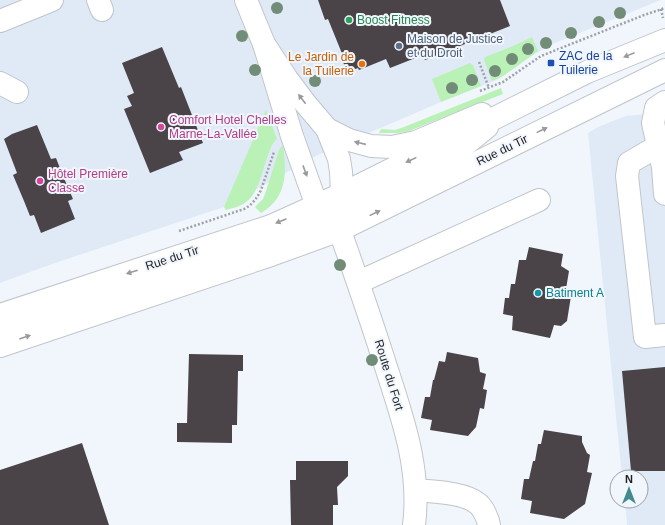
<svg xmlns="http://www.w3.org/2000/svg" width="665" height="525" font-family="Helvetica,sans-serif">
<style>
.built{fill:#e0eaf7}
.green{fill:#baf1b6}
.building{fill:#4a4448}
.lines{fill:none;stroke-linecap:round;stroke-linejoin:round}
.minor-casing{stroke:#c0c5cb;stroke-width:24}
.major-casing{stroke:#c0c5cb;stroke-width:24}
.path{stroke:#9da1a6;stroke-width:2.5;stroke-dasharray:2 2;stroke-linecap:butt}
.minor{stroke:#fff;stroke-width:22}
.major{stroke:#fff;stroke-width:22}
.tree{fill:#728d77}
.oneway{fill:#999a9b}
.leisure-dot{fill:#2e9e5b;stroke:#f1f6fd;stroke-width:1.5}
.service-dot{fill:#5c6f8a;stroke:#f1f6fd;stroke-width:1.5}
.transit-dot{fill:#1a4fb4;stroke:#f1f6fd;stroke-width:1.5}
.food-dot{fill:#e8710a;stroke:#f1f6fd;stroke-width:1.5}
.hotel-dot{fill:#d1479c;stroke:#f1f6fd;stroke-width:1.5}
.culture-dot{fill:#0f9aa8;stroke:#f1f6fd;stroke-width:1.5}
.labels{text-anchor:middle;stroke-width:4;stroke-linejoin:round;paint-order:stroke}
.leisure-label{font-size:12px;fill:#27864d;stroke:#f1f6fd;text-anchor:start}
.service-label{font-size:12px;fill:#4e5e75;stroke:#f1f6fd;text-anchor:start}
.transit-label{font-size:12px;fill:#164399;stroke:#f1f6fd;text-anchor:start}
.food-label{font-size:12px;fill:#c56008;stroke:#f1f6fd;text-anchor:end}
.hotel-label{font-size:12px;fill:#b23c85;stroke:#f1f6fd;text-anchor:start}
.street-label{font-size:12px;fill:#1d1f21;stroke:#f1f6fd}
.culture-label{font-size:12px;fill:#0d838f;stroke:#f1f6fd;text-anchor:start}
</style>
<rect width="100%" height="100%" fill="#f1f6fd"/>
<g class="built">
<polygon points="0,0 661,0 555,43 533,55 499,79 441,102 318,155 224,207 52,264 0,283"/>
<polygon points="665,112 665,525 627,525 625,501 641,501 641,477 622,477 588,133 600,126 626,116"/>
</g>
<g class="green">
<polygon points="532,37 538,51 503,76 492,81 484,60 485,57 513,46"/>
<polygon points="470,63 473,65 481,86 441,102 432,79"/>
<polygon points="501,88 503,94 409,131 399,133 379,133 381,129 395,130 404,127"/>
<path d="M266,110L277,139C271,144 270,151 267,158C262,172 258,194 246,202C240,207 232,208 226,210L224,207Z"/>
<path d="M283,146C287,173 287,198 261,213L255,207L263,199L265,194L279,150L281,147Z"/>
</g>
<g class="building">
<polygon points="318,0 500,0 510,26 425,60 423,55 390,68 386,59 359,70 358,68 347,72 341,57 343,56 328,19 325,20"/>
<polygon points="162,47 179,88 181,87 203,143 179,152 183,160 150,173 124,109 132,106 127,96 134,93 122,63"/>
<polygon points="37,125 51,159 56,158 63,176 73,199 68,201 75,219 41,233 34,215 30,216 24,201 13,175 17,173 4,139 12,134"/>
<polygon points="529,247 563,254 561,266 569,271 566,289 572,290 567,321 561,326 554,325 550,338 512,330 513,316 503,314 505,298 509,298 511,284 515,284 519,260 526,260"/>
<polygon points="447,352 478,358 480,372 486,374 483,389 487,390 484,409 480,408 476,427 468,436 430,430 432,420 421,418 425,397 430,397 433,380 434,380 439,361 445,362"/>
<polygon points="189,354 243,355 243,371 238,371 237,425 232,425 232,443 177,442 177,423 187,423"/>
<polygon points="665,367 665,471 631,471 622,371"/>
<polygon points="544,430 582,436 582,442 587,453 590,455 587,472 592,473 585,504 564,519 530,513 532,501 521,499 524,479 529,479 533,461 535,461 538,444 541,444"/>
<polygon points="82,443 109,525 0,525 0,470"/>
<polygon points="296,461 348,461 348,476 337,487 338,505 333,505 333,525 291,525 290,480 296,480"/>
</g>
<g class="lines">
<defs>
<g id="minor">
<polyline points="98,0 102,10"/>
<polyline points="246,0 264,44 292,136 317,206 334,214"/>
<polyline points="0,21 52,0"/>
<path d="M264,44L287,79L305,103L327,129L339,159L341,172L342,194L334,214C352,265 370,316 386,367C403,419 421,470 414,525"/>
<polyline points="0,83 17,92"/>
<polyline points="665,102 656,108 653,123 663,167 665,194"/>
<polyline points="327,129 349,140 371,146 392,147 416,142 482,114"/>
<polyline points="658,146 629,163 627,176 645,337 665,335"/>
<polyline points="359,282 539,200"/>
<polyline points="73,316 100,301 278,240 334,214 451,156 487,127"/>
<polyline points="0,328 40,315 74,296"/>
<path d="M416,490C434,492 463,492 477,503C483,507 488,519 489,525"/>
</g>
<g id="major">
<polyline points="0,315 271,226 342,194 587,72 665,40"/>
<polyline points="0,346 271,255 340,230 665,70"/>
</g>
</defs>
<use href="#minor" class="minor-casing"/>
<use href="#major" class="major-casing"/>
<g class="path">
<polyline points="661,9 663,18"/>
<polyline points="479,62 489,88"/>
<polyline points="480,91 503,82 541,56 644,15 665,8"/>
<path d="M179,231L244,209C252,205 257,198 261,190L274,152"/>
</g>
<use href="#minor" class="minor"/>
<use href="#major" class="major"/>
</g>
<g class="tree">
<circle cx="277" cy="8" r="6"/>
<circle cx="620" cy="13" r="6"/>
<circle cx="599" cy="22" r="6"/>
<circle cx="571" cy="33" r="6"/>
<circle cx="242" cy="36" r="6"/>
<circle cx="546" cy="43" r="6"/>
<circle cx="528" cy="49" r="6"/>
<circle cx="512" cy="59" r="6"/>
<circle cx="255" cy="70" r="6"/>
<circle cx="495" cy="71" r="6"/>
<circle cx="472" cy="80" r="6"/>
<circle cx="315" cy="81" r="6"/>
<circle cx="452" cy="88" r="6"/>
<circle cx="340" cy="265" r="6"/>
<circle cx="372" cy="360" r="6"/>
</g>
<defs><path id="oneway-solid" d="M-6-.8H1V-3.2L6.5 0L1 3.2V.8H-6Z"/></defs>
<g class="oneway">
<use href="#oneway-solid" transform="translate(629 55) rotate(158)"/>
<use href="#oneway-solid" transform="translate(302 99) rotate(-127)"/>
<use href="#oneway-solid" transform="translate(542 130) rotate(-26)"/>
<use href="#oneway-solid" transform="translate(360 143) rotate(-167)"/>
<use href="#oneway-solid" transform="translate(411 160) rotate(154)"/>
<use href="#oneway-solid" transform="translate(305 171) rotate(70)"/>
<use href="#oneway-solid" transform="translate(375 213) rotate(-26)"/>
<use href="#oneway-solid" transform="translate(281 221) rotate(157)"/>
<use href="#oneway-solid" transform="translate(132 272) rotate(162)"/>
<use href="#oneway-solid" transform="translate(25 337) rotate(-19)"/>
</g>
<circle class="leisure-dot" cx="349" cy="20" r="4"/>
<circle class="service-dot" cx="399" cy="46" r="4"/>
<rect class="transit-dot" x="547" y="59" width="8" height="8" rx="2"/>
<circle class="food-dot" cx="362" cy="64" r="4"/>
<g class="hotel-dot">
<circle cx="161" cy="127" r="4"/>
<circle cx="40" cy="181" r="4"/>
</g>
<circle class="culture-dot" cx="538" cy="293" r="4"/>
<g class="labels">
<g class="leisure-label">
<text x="357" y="24">Boost Fitness</text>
</g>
<g class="service-label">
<text x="407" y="43">Maison de Justice<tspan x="407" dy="14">et du Droit</tspan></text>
</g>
<g class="transit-label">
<text x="559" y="60">ZAC de la<tspan x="559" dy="14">Tuilerie</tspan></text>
</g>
<g class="food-label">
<text x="354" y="61">Le Jardin de<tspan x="354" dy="14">la Tuilerie</tspan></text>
</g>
<g class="hotel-label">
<text x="169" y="124">Comfort Hotel Chelles<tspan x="169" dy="14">Marne-La-Vallée</tspan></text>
<text x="48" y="178">Hôtel Première<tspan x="48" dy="14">Classe</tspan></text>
</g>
<g class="street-label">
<text transform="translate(502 150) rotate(-26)" y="4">Rue du Tir</text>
<text transform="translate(172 258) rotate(-18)" y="4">Rue du Tir</text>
<text transform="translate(389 375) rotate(73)" y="4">Route du Fort</text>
</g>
<g class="culture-label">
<text x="546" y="297">Batiment A</text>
</g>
</g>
<g transform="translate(629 489)"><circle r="19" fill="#f1f6fd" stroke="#9ca0a5"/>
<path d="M0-3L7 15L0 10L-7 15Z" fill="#428a8c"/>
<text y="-6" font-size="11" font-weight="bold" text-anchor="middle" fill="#1d1f21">N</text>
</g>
</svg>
